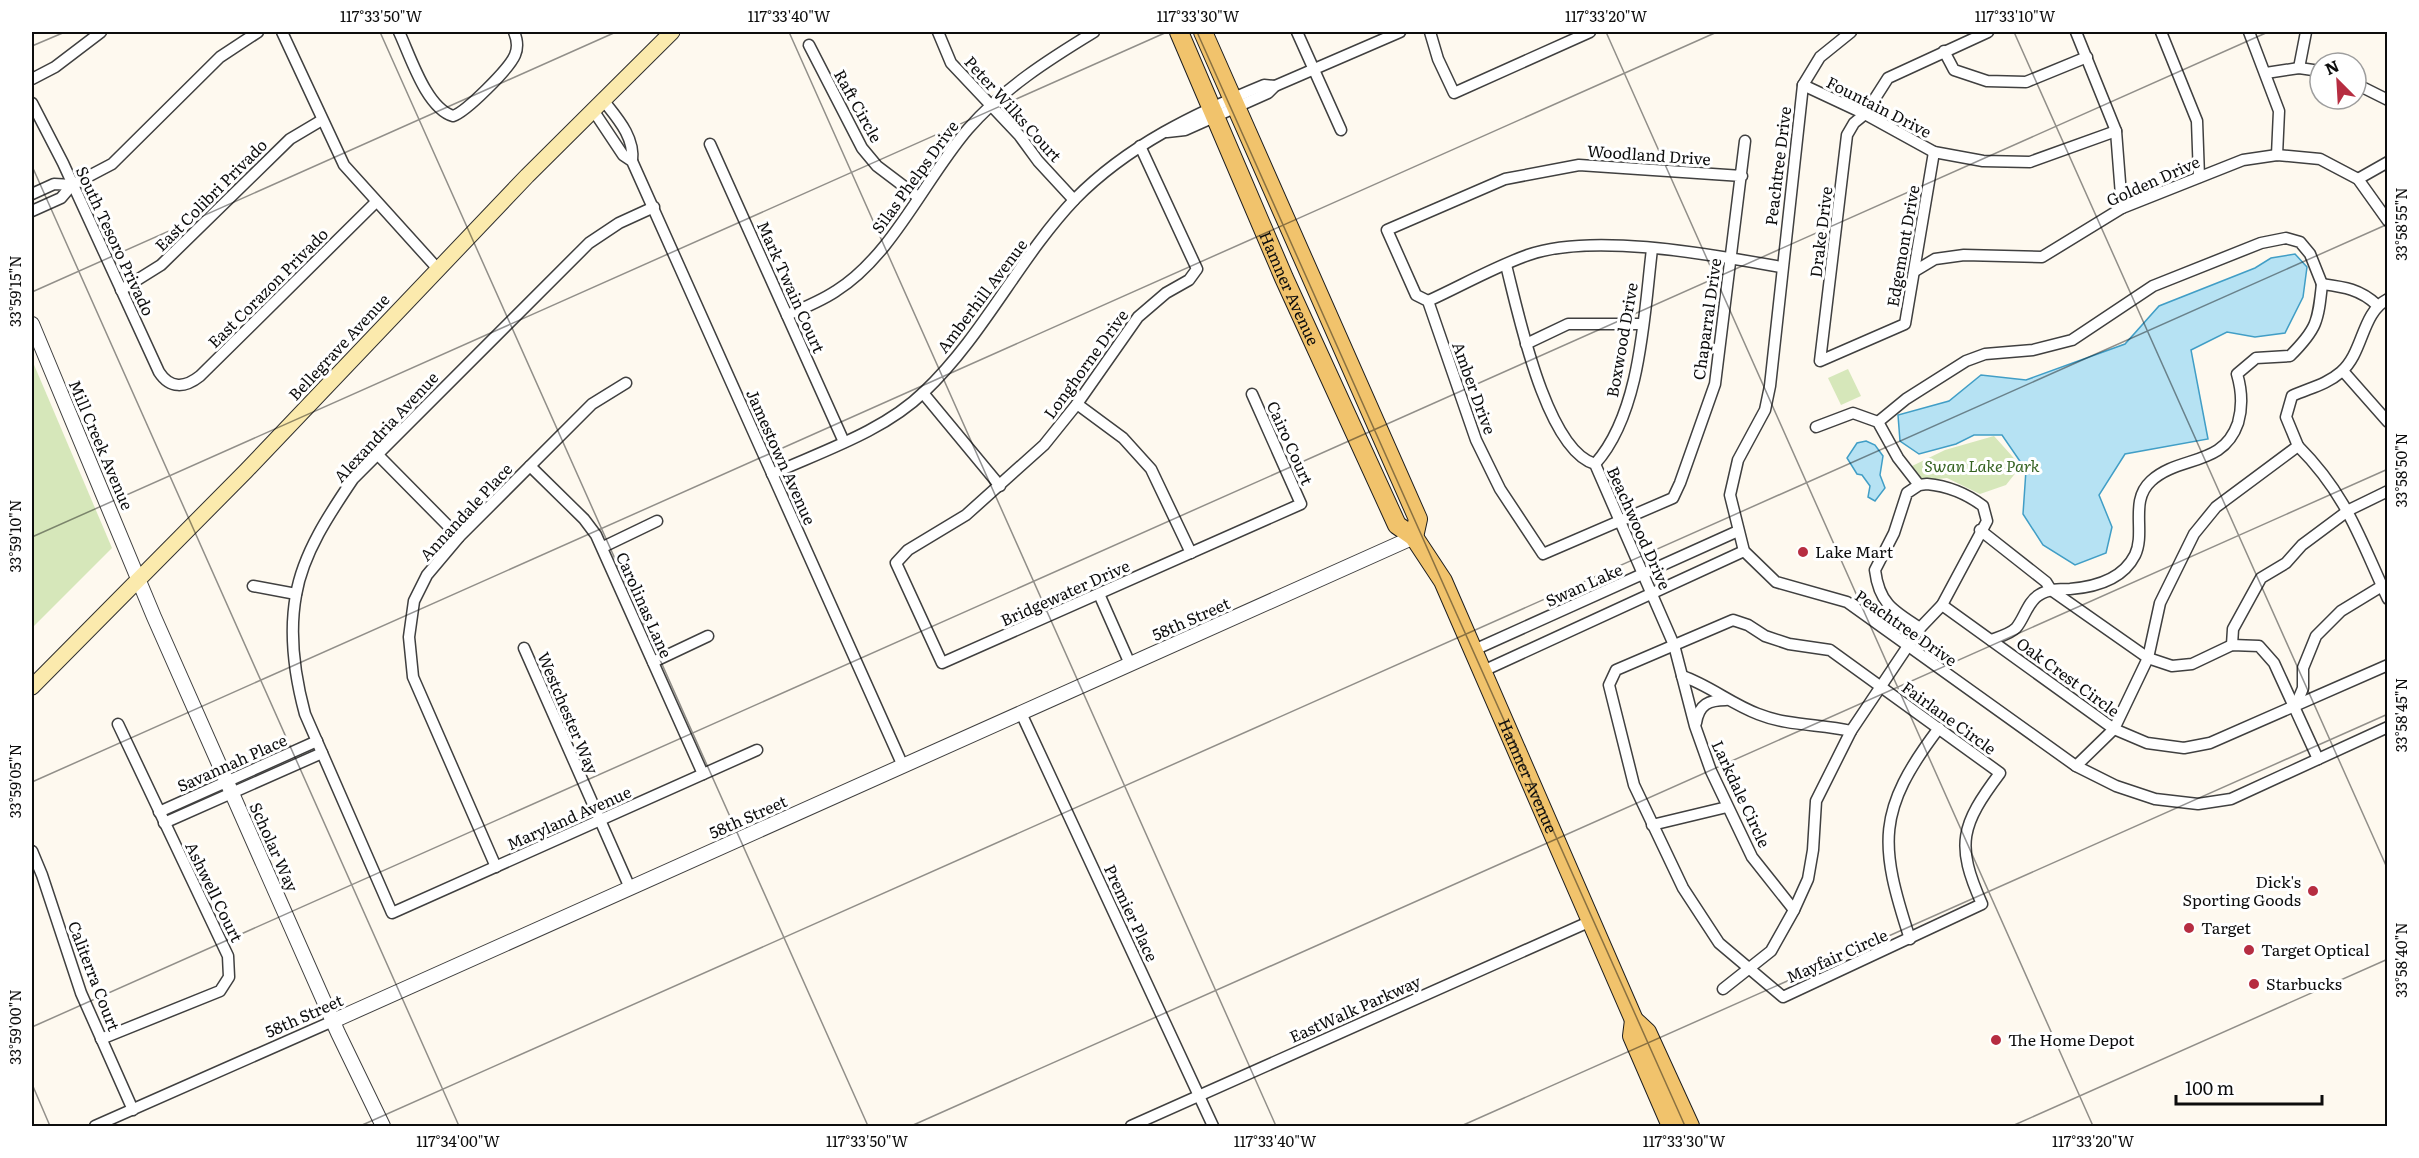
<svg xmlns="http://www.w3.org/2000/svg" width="2419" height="1158" font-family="Literata,serif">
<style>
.green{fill:#d6e7ba}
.water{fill:#b6e2f3;stroke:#419ec6;stroke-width:1.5}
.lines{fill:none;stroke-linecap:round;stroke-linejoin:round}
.minor-casing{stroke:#404040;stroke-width:13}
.tertiary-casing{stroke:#404040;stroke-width:16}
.secondary-casing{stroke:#2f2f2f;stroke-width:17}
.primary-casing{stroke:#1e1e1e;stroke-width:20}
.minor{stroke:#fff;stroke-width:10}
.tertiary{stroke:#fff;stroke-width:14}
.secondary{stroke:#fbeaad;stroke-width:15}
.primary{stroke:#f1c36c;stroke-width:18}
.ticks{fill:none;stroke:#0d0d0d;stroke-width:1.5;stroke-opacity:0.45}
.poi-dot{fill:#b62d41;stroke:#fff;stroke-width:2}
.labels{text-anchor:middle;stroke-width:6;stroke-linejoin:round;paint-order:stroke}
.street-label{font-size:16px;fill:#0d0d0d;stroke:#fff}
.park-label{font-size:16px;font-style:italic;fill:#356221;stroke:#fff}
.poi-label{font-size:16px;fill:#0d0d0d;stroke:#fff;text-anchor:start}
.neatline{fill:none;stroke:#0d0d0d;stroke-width:2}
.ticks-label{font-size:15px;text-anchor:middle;fill:#0d0d0d}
</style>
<rect width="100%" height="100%" fill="#fef9ef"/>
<g class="green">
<polygon points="32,360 112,548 32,628"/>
<polygon points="1848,369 1861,396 1841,405 1828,378"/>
<polygon points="1994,436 2021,466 2006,485 1980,494 1947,478 1921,481 1910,467 1945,450"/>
</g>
<g class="water">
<polygon points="2295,254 2307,267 2303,297 2285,333 2255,337 2227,332 2191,350 2208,439 2125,454 2099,495 2112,527 2106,553 2075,565 2043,545 2023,514 2026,470 2002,435 1974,435 1956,444 1919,454 1900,441 1898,415 1949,401 1981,375 2026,380 2125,344 2159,306 2255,268 2271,258"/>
<polygon points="1866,441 1875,445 1883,456 1880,475 1885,488 1875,501 1868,497 1870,486 1862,475 1857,474 1847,458 1857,443"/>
</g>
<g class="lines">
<defs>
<g id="minor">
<polyline points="282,32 344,165 437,268"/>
<path d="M399,32C410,55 426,108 453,116C466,112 509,69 515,55C518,48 517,39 514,32"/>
<polyline points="938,32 951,63 1019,135 1038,161 1074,200"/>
<polyline points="1297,32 1341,130"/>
<polyline points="1430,32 1438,59 1454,93 1590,32"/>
<polyline points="1851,32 1820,57 1803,85 1770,386 1765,410 1738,460 1730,495 1744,551 1776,582 1847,602 2076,766 2116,786 2155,799 2198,804 2231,799 2388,727"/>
<polyline points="2076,32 2116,131 2122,208"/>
<polyline points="2161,32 2197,121 2199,177"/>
<polyline points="2249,32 2279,111 2277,155"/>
<polyline points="809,45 862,148 877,166 918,197"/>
<polyline points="1944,51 1954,70 1987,81 2026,82 2087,57"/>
<polyline points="2299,68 2306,32"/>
<polyline points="2266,73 2299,68 2320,71"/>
<polyline points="32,79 55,67 101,32"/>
<polyline points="2356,84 2388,100"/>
<polyline points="1803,85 1865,114 1934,152 1983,161 2030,162 2116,131"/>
<path d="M603,100C617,118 635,137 632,161"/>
<path d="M32,103L63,163L159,372C170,389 185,388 200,376L376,202"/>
<polyline points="593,110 623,155 632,161 903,766"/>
<polyline points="1167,132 1185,130 1268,93 1275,86 1400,32"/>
<polyline points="710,144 844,442"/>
<polyline points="1140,146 1197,269 1189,280 1166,293 1138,317 1077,404 1044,445 966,515 908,550 896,563 942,663 1301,504 1252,394"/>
<polyline points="1934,152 1905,324 1820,361 1847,135 1854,123 1865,114 1888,78 1988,32"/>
<polyline points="1742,176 1579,165 1505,179 1387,230 1416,295 1428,301 1476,440 1500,489 1543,554 1673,498 1680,483 1715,384 1745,141"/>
<polyline points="2358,179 2388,162"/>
<polyline points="72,185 112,164 220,57 258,32"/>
<polyline points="32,194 54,184 72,185 61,198 32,211"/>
<path d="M654,207L619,223L589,243L353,479C330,513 303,553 296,595C289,633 295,677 305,714L392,913L757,750"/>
<path d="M1506,265C1518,312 1546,450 1595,464L1674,645L1695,726L1711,771L1752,857L1794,910"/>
<polyline points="1915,271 1935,259 1964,255 2042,257 2122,208 2243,160 2277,155 2320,159 2358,179 2388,221"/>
<path d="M2322,284C2344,287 2360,289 2377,305"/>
<polyline points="121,290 161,265 290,139 322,120"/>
<path d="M1428,301C1461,286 1494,267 1528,255C1593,232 1713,255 1781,267"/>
<path d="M787,315C804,308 821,301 836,291C892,256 925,179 968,129C1004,88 1048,60 1094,32"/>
<polyline points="1526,344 1568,324 1643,324"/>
<polyline points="2343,371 2388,422"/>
<polyline points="923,393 1000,486"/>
<polyline points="1077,404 1123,438 1151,469 1191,553"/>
<polyline points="1878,422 1906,399 1966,361 1985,354 2033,350 2072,340 2153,286 2261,243 2286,238 2300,242 2310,254 2322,284"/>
<polyline points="1816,427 1853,413 1878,422 1898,458 1919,485"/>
<path d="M2298,446C2347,495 2360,539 2388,599"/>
<polyline points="377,454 459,537"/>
<path d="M1595,464C1641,413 1644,315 1652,249"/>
<polyline points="530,466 584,519 596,535 703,774"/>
<path d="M772,474C823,451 884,431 924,392C984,335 1019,258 1075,199C1128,145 1196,113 1264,85L1275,86"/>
<path d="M1927,484C1948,486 1967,494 1983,506L1987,521L1942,605L1920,628C1893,611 1879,603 1875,570L1894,533L1907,493L1919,485Z"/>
<polyline points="1980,530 2046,582 2051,590 2148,658 2172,666 2192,664 2232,645 2259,646 2274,663 2318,759"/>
<polyline points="603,547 657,521"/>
<polyline points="253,586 296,594"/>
<polyline points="1099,594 1130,664"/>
<polyline points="1942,605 2114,729 2147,743 2184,748 2210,743 2388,665"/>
<path d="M1733,620L1748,625L1765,636L1789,644L1830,650L2000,773C1961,825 1955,844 1982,904L1783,997L1719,943L1683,888L1634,785L1609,685L1616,670Z"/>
<path d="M1991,640C1999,637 2010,634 2016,628C2024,619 2028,601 2039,595C2048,589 2060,589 2070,589C2095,587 2123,579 2135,555C2146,532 2129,501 2151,481C2179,455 2223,467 2238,423C2243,406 2242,391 2237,374L2256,358L2290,356C2317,329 2318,322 2322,284"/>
<polyline points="2232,645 2233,629 2261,578 2286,563 2302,545 2349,510 2388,491"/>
<polyline points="524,648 630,888"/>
<polyline points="1474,650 1738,531"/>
<polyline points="653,662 708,636"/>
<polyline points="1483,671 1744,551"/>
<path d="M1682,676C1709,685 1731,704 1758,714C1788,726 1820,724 1851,731"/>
<polyline points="2295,707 2303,688 2303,668 2316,636 2341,611 2382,586"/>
<polyline points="1021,713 1213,1126"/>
<path d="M1696,723C1699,704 1709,700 1726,700"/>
<path d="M2076,766L2114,729L2148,658L2160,603L2194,534L2216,507L2298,446L2286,417L2292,396C2309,388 2326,385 2341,372C2364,352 2361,313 2388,299"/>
<polyline points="159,812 317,741"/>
<polyline points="164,823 322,753"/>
<polyline points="1652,825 1727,807"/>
<polyline points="32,851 42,875 81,993 133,1110"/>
<polyline points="496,867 413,677 409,637 414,601 427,575 459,537 592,404 626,383"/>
<path d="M1910,939C1879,844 1876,811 1939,728"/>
<polyline points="1723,989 1771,951 1794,910 1808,879 1813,850 1816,801 1851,731 1920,628"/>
<polyline points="101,1039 220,991 229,977 228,956 118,724"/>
<polyline points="95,1126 333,1021"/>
<polyline points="1131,1126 1591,921"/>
</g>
<g id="tertiary">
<polyline points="32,324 154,617 338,1033 383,1126"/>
<polyline points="333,1021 1414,537"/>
</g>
<polyline id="secondary" points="32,687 246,471 527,176 672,32"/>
<g id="primary">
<path id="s1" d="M1179,32L1284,278L1397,525L1414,537L1443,581L1634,1020L1647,1032L1690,1126"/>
<polyline points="1203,32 1418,519 1414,537"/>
<polyline points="1634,1020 1632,1036 1671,1126"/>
</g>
</defs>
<use href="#minor" class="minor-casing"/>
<use href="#tertiary" class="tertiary-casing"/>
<use href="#secondary" class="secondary-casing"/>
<use href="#primary" class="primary-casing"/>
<use href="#minor" class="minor"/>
<use href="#tertiary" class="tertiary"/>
<use href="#secondary" class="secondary"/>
<use href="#primary" class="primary"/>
</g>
<path class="ticks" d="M380,32L868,1126M789,32L1276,1126M1197,32L1685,1126M1606,32L2093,1126M2014,32L2388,870M32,46L65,32M32,166L459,1126M32,292L616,32M32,537L1167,32M32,782L1717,32M32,1027L2268,32M32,1084L50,1126M360,1126L2388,224M911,1126L2388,469M1461,1126L2388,714M2012,1126L2388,959"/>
<g class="poi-dot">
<circle cx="1803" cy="552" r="6"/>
<circle cx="2313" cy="891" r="6"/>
<circle cx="2189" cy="928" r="6"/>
<circle cx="2249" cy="950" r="6"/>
<circle cx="2254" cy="984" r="6"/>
<circle cx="1996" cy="1040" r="6"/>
</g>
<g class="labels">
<g class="street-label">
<text transform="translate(858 106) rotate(61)" y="6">Raft Circle</text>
<text transform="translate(1879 107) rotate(27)" y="6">Fountain Drive</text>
<text transform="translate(1013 109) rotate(48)" y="6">Peter Wilks Court</text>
<text transform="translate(1649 155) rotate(4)" y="6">Woodland Drive</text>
<text transform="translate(1778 166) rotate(-83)" y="6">Peachtree Drive</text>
<text transform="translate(915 177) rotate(-54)" y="6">Silas Phelps Drive</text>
<text transform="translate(2153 181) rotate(-24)" y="6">Golden Drive</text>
<text transform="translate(211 195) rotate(-45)" y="6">East Colibri Privado</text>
<text transform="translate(1821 232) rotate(-83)" y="6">Drake Drive</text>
<text transform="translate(115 241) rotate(65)" y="6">South Tesoro Privado</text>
<text transform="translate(1903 246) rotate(-80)" y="6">Edgemont Drive</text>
<text transform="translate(791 287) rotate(66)" y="6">Mark Twain Court</text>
<text transform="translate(268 288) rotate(-45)" y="6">East Corazon Privado</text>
<text dy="6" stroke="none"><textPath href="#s1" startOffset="279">Hamner Avenue</textPath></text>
<text transform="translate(982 296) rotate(-53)" y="6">Amberhill Avenue</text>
<text transform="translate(1707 319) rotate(-82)" y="6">Chaparral Drive</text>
<text transform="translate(1622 340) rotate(-80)" y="6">Boxwood Drive</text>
<text transform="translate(339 347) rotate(-47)" y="6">Bellegrave Avenue</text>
<text transform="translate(1086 364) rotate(-54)" y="6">Longhorne Drive</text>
<text transform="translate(1474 388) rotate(70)" y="6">Amber Drive</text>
<text transform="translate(386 427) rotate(-47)" y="6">Alexandria Avenue</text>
<text transform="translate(1290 443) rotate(66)" y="6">Cairo Court</text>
<text transform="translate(101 445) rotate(67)" y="6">Mill Creek Avenue</text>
<text transform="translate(781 457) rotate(66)" y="6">Jamestown Avenue</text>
<text transform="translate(466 512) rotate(-47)" y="6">Annandale Place</text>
<text transform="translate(1639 528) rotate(66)" y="6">Beachwood Drive</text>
<text transform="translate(1584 585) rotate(-24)" y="6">Swan Lake</text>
<text transform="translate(1065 593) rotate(-24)" y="6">Bridgewater Drive</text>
<text transform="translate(644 605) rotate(66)" y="6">Carolinas Lane</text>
<text transform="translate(1191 619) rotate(-24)" y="6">58th Street</text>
<text transform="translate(1906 628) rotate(35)" y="6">Peachtree Drive</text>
<text transform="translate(2068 677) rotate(36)" y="6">Oak Crest Circle</text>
<text transform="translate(568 713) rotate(67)" y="6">Westchester Way</text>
<text transform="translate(1949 718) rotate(36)" y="6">Fairlane Circle</text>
<text transform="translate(232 763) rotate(-24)" y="6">Savannah Place</text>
<text dy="6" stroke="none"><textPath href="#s1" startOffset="825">Hamner Avenue</textPath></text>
<text transform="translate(1741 794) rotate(65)" y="6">Larkdale Circle</text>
<text transform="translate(748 817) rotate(-24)" y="6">58th Street</text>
<text transform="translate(569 818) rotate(-24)" y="6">Maryland Avenue</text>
<text transform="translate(274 847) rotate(66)" y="6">Scholar Way</text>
<text transform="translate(214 892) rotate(64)" y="6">Ashwell Court</text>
<text transform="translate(1131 913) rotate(65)" y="6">Premier Place</text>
<text transform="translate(1837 956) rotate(-24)" y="6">Mayfair Circle</text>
<text transform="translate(94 976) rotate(69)" y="6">Caliterra Court</text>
<text transform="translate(1355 1009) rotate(-24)" y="6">EastWalk Parkway</text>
<text transform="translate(304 1016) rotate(-24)" y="6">58th Street</text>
</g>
<g class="park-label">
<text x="1982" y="472">Swan Lake Park</text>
</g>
<g class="poi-label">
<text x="1815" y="558">Lake Mart</text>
<text x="2301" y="888" text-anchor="end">Dick's<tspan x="2301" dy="18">Sporting Goods</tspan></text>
<text x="2201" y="934">Target</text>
<text x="2261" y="956">Target Optical</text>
<text x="2266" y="990">Starbucks</text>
<text x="2008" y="1046">The Home Depot</text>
</g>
</g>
<rect width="2419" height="1158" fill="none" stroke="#ffffff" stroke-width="66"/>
<g transform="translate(2338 81) rotate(336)"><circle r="28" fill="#ffffff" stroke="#9e9e9e" stroke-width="1.5"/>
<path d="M0-4.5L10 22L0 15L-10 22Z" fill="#b62d41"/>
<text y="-9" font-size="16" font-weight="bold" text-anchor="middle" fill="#0d0d0d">N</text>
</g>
<path d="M2176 1095v9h146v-9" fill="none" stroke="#0d0d0d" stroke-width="3"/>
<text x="2185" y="1095" font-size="18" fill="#0d0d0d" stroke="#ffffff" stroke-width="4.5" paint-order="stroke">100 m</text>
<rect x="33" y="33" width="2353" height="1092" class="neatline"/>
<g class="ticks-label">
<text x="381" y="22">117°33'50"W</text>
<text x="789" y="22">117°33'40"W</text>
<text x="1198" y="22">117°33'30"W</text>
<text x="1606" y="22">117°33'20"W</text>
<text x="2015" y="22">117°33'10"W</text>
<text transform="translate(2402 224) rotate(-90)" y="5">33°58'55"N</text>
<text transform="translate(16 291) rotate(-90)" y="5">33°59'15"N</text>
<text transform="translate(2402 470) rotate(-90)" y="5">33°58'50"N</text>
<text transform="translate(16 536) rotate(-90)" y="5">33°59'10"N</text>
<text transform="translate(2402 715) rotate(-90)" y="5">33°58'45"N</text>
<text transform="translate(16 781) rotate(-90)" y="5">33°59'05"N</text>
<text transform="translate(2402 960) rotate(-90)" y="5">33°58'40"N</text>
<text transform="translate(16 1027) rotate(-90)" y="5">33°59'00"N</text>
<text x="458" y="1147">117°34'00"W</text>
<text x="867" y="1147">117°33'50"W</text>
<text x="1275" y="1147">117°33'40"W</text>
<text x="1684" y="1147">117°33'30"W</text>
<text x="2093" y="1147">117°33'20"W</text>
</g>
</svg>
